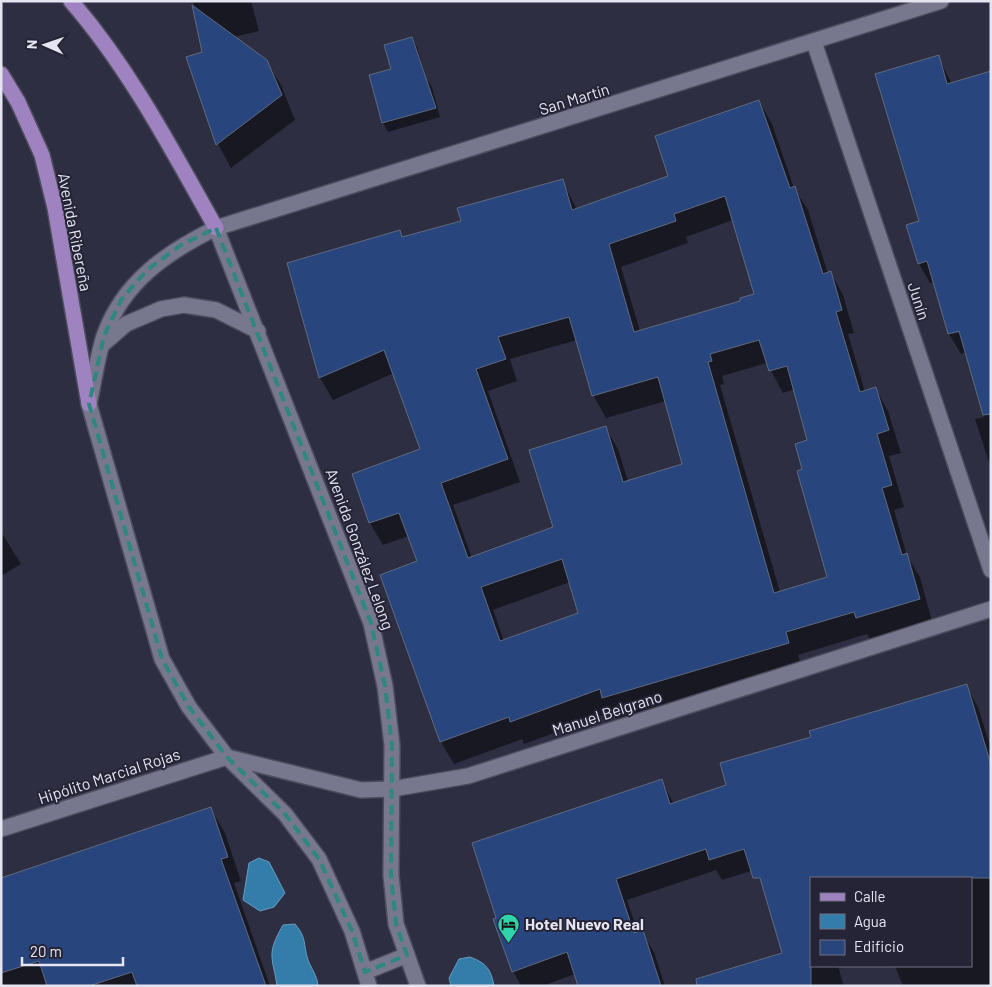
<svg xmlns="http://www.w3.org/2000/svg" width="992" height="987" font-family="Barlow,sans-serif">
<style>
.water{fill:#337daa;stroke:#689cc0}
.shadow{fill:#0007;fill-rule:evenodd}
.building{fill:#28457d;stroke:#5f6a7f;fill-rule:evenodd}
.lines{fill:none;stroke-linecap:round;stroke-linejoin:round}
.street-casing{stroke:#4d4c5d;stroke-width:18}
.secondary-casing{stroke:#4d4c5d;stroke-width:18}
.primary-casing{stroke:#4d4c5d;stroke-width:18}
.street{stroke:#77778e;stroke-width:15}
.secondary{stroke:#77778e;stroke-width:15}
.primary{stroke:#9f83c0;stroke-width:15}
.marked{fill:none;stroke:#2f8782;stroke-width:4;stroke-dasharray:10 6;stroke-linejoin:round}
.labels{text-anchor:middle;stroke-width:4;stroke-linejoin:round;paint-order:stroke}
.street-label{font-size:16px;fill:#e5e5f2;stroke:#252437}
.poi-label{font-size:16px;font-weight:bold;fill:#e5e5f2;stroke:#252437;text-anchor:start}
</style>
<rect width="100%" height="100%" fill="#2e2e42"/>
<g class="water">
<polygon points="259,858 269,862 285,893 274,907 260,911 243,900 249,863"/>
<path d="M295,924C307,938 303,944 308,960C312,970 317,975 318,986H277C276,975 272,965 272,957C271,946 278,934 283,925Z"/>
<path d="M470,957C486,963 491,969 494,986H451L449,978L459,959Z"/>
</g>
<g class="shadow">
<polygon points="193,1 251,1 259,31 234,37 266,61 281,85 295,120 231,168 218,144 188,58 204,52"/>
<polygon points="412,38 417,47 426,78 432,87 440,117 388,132 383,123 392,70"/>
<path d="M938,57L952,84L991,73V468L975,419L984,417L966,352L961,354L949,334L934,282L930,283L919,264L920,222ZM965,328V331L952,334V332Z"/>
<path d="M759,101L772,124L794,188L808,210L828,274L831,273L843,295L854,333L848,334L865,392L876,389L888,411L901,453L889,456L904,507L894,510L907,556L920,577L932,621L870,639L867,634L798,655L801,666L616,719L612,712L524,744L522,739L454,764L441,742L381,575L418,562L409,536L383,545L370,523L353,475L422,450L394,373L333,400L320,378L289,263L400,232L403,238L463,222L562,180L577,210L670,176ZM733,220L756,294L742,301L640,331L621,267L688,243L686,237ZM577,340L593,395L606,418L666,401L684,465L628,481L618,449L605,427L554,528L472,558L453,505L520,482L488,391L517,381L510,359ZM767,363L783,393L795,389L809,441L803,470L829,578L780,592L720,385L724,384L722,376ZM570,582L579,614L504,641L493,610Z"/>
<polygon points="1,532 21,564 1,576"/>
<polygon points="966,686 978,707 991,749 991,986 903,986 895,966 971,966 971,878 811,878 811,966 838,966 844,986 709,986 783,953 763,884 754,870 722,880 716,870 627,900 638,933 642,932 654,952 665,986 579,986 575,974 542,986 521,986 513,971 661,780 674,804 728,786 813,737"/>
<polygon points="211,809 225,833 241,881 234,883 270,986 1,986 1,879"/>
</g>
<g class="building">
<polygon points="192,5 267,60 282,95 216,145 186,57 202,52"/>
<polygon points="412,37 436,108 382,123 369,75 391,69 384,45"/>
<polygon points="939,55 947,84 991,71 991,414 983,415 959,331 948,334 927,261 918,264 906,225 919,221 875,74"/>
<path d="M759,100L790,188L795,186L823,274L831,271L842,310L836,312L860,392L876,387L889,430L877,434L892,485L882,488L902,555L907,553L920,599L856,618L854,612L786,632L789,643L602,698L600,689L510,722L509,717L440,742L380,575L417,561L399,513L369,523L352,474L420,449L384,350L319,378L287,263L400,230L402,237L461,221L457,208L563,179L572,210L668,176L655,136ZM725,196L754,294L740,298V301L634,332L609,244L676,221L674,214ZM569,317L592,396L658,377L682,464L623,482L606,426L529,450L553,527L468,558L441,483L508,459L476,369L506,359L498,337ZM759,340L769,371L787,366L807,440L795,444L802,469L797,471L827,577L774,593L708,362L712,361L710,354ZM562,559L578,613L500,641L481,587Z"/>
<polygon points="967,684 991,765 991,878 811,878 811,986 697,986 696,979 782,953 760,878 753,878 744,849 709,860 706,849 616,879 634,933 643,930 661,986 578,986 567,952 512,972 493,919 496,918 472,843 662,779 670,804 726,785 720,763 811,737 809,731"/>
<polygon points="211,807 228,857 221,859 266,986 137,986 132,972 89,986 47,986 39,961 1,973 1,878"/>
</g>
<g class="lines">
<defs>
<g id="street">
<polyline points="814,42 991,570"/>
<polyline points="103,344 126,324 161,309 184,305 216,310 258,331"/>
<path d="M89,404C94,382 97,358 104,336C123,282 167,252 216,228L941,1"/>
<polyline points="1,829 227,757 361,790 392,789 468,776 991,609"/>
<polyline points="365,972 407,955"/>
</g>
<g id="secondary">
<polyline points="216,228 371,623 385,686 392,745 391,875 396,924 418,986"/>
<polyline points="89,404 162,659 189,707 227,757 285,814 319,859 352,931 369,986"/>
</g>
<g id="primary">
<path d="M71,1C130,69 172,150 216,228"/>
<polyline points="1,74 18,102 42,155 55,208 89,404"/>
</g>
</defs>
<use href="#street" class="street-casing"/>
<use href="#secondary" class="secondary-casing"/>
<use href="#primary" class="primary-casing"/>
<use href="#street" class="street"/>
<use href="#secondary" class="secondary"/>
<use href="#primary" class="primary"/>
</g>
<path class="marked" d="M216,228L371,623L385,686L392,745L391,875L396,924L407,955L365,972L352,931L319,859L285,814L227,757L189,707L162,659L89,404L104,336L121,300L147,270L181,245Z"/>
<defs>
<symbol id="hotel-pin" viewBox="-11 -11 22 30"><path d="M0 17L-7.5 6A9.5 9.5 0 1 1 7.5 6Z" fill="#2fd4aa" stroke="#252437"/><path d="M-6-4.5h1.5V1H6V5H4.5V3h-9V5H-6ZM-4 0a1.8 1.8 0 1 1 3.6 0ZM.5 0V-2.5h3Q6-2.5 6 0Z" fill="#111"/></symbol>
</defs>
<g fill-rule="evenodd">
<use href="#hotel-pin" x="496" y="912" width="25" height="34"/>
</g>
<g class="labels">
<g class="street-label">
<text transform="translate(574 99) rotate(-17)" y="6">San Martín</text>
<text transform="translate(75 232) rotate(79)" y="6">Avenida Ribereña</text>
<text transform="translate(919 301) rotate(72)" y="6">Junín</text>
<text transform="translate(360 549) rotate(70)" y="6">Avenida González Lelong</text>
<text transform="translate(607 713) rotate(-18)" y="6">Manuel Belgrano</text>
<text transform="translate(109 776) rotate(-18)" y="6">Hipólito Marcial Rojas</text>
</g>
<g class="poi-label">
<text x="525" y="930">Hotel Nuevo Real</text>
</g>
</g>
<rect width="992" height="987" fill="none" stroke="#e5e5f2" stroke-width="5"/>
<rect x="810" y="877" width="162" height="90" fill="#252437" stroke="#727182"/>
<rect x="820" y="893" width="25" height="8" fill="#9f83c0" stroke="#727182"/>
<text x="854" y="902" font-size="15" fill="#e5e5f2">Calle</text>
<rect x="820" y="914" width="25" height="15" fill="#337daa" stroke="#727182"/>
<text x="854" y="927" font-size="15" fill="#e5e5f2">Agua</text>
<rect x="820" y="940" width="25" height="15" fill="#28457d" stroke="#727182"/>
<text x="854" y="952" font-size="15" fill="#e5e5f2">Edificio</text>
<g transform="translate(45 45) rotate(272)" stroke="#252437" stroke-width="4" paint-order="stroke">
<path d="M0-4L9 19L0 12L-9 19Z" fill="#e5e5f2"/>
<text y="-8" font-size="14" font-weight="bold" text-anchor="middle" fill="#e5e5f2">N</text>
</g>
<path d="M22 957v8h101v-8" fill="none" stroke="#e5e5f2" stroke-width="2.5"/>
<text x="30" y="957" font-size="15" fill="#e5e5f2" stroke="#252437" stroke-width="4" paint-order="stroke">20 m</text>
</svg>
